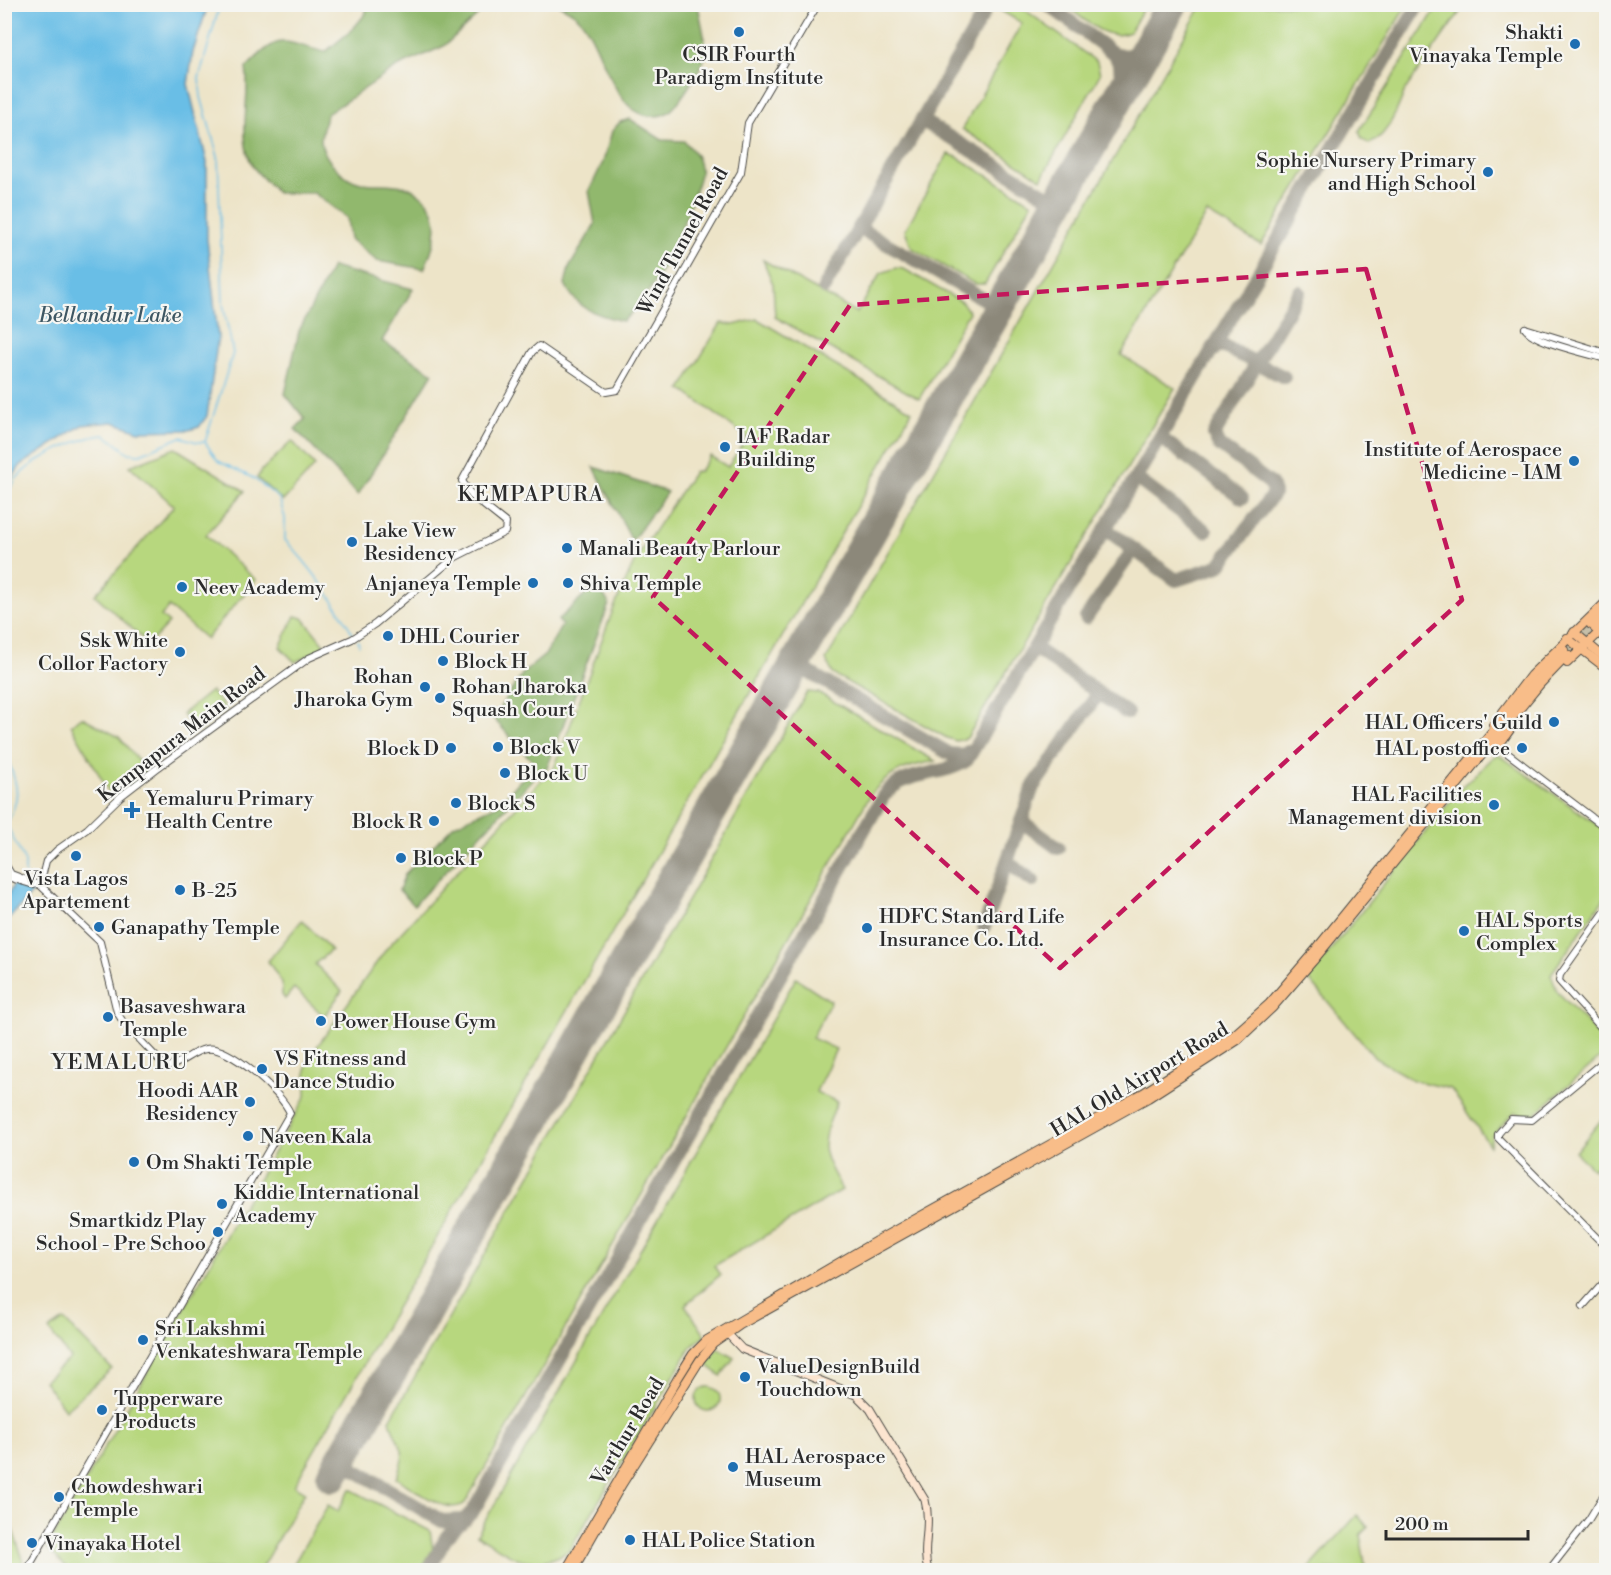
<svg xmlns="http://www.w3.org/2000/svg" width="1611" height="1575" font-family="'Libre Bodoni',serif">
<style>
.green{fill:#b7d77e;stroke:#718154;stroke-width:1.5}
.forest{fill:#91b86d;stroke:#5e724c;stroke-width:1.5}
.water{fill:#69bee6;stroke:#4a7488;stroke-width:1.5}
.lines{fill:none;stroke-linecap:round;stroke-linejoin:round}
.stream{stroke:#69bee6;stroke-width:1.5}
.taxiway{stroke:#8c887a;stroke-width:14}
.runway{stroke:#8c887a;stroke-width:32}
.primary-tunnel{stroke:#c6bfa9;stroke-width:8;stroke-dasharray:8 4;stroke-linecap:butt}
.tertiary-casing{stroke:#484743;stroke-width:8}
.secondary-casing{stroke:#484743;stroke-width:9}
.primary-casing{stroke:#484743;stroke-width:10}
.tertiary{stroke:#fff;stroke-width:6}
.secondary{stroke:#fce5d0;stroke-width:7}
.primary{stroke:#f8bd89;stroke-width:8}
.marked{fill:none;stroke:#c2185b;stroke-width:4.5;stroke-dasharray:12 8;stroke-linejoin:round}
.poi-dot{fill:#1f6fb2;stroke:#f6f6f2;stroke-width:2}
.labels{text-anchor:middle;stroke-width:4.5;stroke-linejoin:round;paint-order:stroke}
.poi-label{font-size:20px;fill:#2b2b2b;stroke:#f6f6f2;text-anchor:start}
.street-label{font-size:20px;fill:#2b2b2b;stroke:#f6f6f2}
.water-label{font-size:21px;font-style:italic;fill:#3e5763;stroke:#f6f6f2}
.neighbourhood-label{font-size:21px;letter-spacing:1.5px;fill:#2b2b2b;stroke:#f6f6f2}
.quarter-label{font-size:22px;letter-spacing:1.5px;fill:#2b2b2b;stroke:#f6f6f2}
</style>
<rect width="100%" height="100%" fill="#f6f6f2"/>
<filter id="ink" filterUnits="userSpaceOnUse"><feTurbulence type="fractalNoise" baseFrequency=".0167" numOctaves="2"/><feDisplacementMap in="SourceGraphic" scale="12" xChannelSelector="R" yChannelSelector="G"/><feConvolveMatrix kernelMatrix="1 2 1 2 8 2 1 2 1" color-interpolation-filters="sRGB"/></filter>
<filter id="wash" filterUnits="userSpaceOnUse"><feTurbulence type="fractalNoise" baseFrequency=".008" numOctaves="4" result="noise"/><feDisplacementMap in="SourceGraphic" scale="24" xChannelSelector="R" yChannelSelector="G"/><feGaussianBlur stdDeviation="1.35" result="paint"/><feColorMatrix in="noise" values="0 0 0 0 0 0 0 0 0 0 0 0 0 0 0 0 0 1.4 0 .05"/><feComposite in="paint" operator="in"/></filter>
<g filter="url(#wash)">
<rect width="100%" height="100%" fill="#ede4c8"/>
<g class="green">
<path d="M1439,4L1465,5L1405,90C1399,107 1386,138 1369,144L1362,139L1359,131Z"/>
<polygon points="991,5 1018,5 1097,62 1100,74 1041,179 962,129 1022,23"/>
<path d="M1065,5H1145L1130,32C1105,43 1084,18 1065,5Z"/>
<polygon points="1202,5 1407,5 1261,245 1207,213 1121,355 1175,388 967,738 956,741 947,738 833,674 826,660"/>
<polygon points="948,154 957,157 1032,203 985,284 975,284 912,248 905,230"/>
<polygon points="763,260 857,313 881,273 896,268 904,269 962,302 969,312 919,399 775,317 773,284"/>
<polygon points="757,319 912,411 294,1486 305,1492 260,1570 69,1570 47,1548 306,1096 306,1069 309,1058 387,948 542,779 552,774 613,610 635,560 694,472 700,471 710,456 728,467 747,437 681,389 721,323 734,325"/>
<polygon points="292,441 315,466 283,501 257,478 262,470"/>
<polygon points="175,448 245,491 206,535 256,580 206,639 169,607 161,616 169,623 149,644 95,595 174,506 130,466"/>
<polygon points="295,616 303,618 326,647 295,662 280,647"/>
<polygon points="211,691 227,710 197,733 182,714"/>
<path d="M807,692L819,693L935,761C906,767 891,770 871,794L465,1503C448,1517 412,1487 396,1478C411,1444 396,1447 390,1420Z"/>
<polygon points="82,717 119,737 148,772 113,799 71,725"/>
<path d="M1498,754L1606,831V896L1551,974L1557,991L1606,1043V1053L1531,1117L1515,1112L1492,1135L1490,1146L1451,1089L1413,1080L1375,1058L1308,978L1464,784C1479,778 1484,760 1498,754Z"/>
<polygon points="302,920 331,950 315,964 342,991 324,1016 294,988 285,999 282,995 282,983 268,961"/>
<path d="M796,978L831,1001L812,1038L836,1049L816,1092L837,1102C819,1149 819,1146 842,1190L714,1266L720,1275L685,1305L705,1335L691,1347L569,1551C529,1574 511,1555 477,1535Z"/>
<polygon points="1606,1114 1606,1155 1593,1169 1575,1152"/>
<polygon points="64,1320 112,1369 65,1410 44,1381 70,1358 49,1330"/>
<polygon points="718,1349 734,1358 721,1376 707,1365"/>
<circle cx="708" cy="1399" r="12"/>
<polygon points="350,1489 430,1531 433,1550 421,1570 290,1570 328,1505 338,1511"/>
<polygon points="1357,1515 1368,1527 1360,1535 1366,1570 1308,1570"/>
<polygon points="5,1517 10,1523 23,1559 18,1570 5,1570"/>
</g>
<g class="forest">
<path d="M366,5H489L444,46L397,67L327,114C324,123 321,132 321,141C322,158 345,180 361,183C376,185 392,183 407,187C411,188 415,191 419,194C445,213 436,243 424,269L377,261L350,239L347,218L314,193H277C270,184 258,175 252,165C237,136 251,99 246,68C282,31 278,41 325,52L352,30L366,13Z"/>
<path d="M559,5H698C706,49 713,51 686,91C676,105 671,117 652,116C611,115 603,41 578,17C573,12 565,8 559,5Z"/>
<path d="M630,119L662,140L684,141C692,149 698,155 700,167C702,175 696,186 694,194C680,237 657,290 623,321C597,315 576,309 565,284L569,268L595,224L589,191L603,162L612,131L620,122Z"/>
<polygon points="332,267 413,289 382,341 433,373 358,495 295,429 305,419 285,394 299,331"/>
<polygon points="594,467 667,492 632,541"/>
<polygon points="592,589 604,595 609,604 547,768 539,773 414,905 399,890 405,874 454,825 499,804 535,764 493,718 523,673 545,655 562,625 558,620"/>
</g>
<g class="water">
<polygon points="5,4 208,5 193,52 188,84 207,162 207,239 218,337 207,416 199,427 189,430 139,431 113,422 82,425 21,465 5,488"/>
<polygon points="14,884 34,891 5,923 5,900"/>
</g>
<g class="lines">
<g class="stream">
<path d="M205,442L218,461L253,478L279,498L285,518V540C313,569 334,600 353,634"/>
<path d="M4,498C8,492 12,484 17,478C34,458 80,437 105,435L129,453L140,454L181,437L197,442H205L233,353L223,304L218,157L201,97L199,78L220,4"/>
<polyline points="358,641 359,645"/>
<path d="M4,749C15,782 25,792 6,824L25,862V877"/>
</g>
<g class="taxiway">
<polyline points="1047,4 1113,53 1126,56 1147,48"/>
<polyline points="1113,53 1120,64 1122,92"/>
<polyline points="921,120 1059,203"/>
<polyline points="859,228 999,308"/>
<polyline points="824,288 984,13"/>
<polyline points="1212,351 1219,346 1225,347 1284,377"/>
<polyline points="1161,438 1242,498"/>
<polyline points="1137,479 1206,531"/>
<polyline points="1107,530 1176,580 1219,566 1274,493 1271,484 1218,444 1214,435 1299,292"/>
<polyline points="1086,618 1131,553 1136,551"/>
<polyline points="1036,649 1127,713"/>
<polyline points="801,654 803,666 810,673"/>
<polyline points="789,675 800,671 810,673 950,754 963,755 973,749"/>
<polyline points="1021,821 1058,848"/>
<polyline points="1007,862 1033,881"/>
<polyline points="984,927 1033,787 1098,694"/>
<path d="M340,1461L442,1521L464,1520L473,1511L884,795C906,769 941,778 967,760L1419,4"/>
<polyline points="428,1570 447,1536 464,1520"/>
</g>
<polyline class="runway" points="332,1476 1172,4"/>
</g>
</g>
<g filter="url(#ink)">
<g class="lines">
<g class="primary-tunnel">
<polyline points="1564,650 1591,625"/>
<polyline points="1568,655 1595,629"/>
</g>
<defs>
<g id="tertiary">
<path d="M1525,328C1532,342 1590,354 1606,359"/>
<polyline points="1525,328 1606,353"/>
<polyline points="1498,746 1606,828"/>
<path d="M4,862L11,874L40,885L100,942L117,1012L123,1022L162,1063L167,1067C182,1064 192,1051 206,1049C228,1044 282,1093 290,1113L27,1570"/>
<polyline points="4,876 34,885"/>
<polyline points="40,885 46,861 57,850 87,829 121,796 156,769 309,658 352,639 375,624 454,558 505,532 506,523 472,496 462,481 532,352 539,346 606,392 617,390 741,172 748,123 818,4"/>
<polyline points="1606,910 1560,975 1559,981 1606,1033"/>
<polyline points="1606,1059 1532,1120 1511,1119 1498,1134 1498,1138 1606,1247"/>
<polyline points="1583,1306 1606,1280"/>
<polyline points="1549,1570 1589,1519 1606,1491"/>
</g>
<path id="secondary" d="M725,1331L742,1349L856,1395L870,1409L925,1500C932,1527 921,1548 928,1570"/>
<g id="primary">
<polyline points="1591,625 1606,610"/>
<polyline points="1595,629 1606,618"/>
<polyline points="1574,632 1606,659"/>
<polyline points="1567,638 1606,668"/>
<polyline points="1567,663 1606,626"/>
<polyline points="1493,725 1531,675 1606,602"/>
<polyline points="1487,750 1496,749 1514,724"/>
<polyline points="566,1570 678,1378 693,1354 707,1340 881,1238 1143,1093 1235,1034 1269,1004 1317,948 1520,698 1564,650"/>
<polyline points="573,1570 622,1484 700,1360 713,1344 740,1325 1148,1098 1238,1040 1273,1007 1313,961 1540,684 1568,655"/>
</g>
</defs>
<use href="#tertiary" class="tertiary-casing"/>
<use href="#secondary" class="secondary-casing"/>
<use href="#primary" class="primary-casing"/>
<use href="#tertiary" class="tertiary"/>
<use href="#secondary" class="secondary"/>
<use href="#primary" class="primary"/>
</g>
</g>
<path class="marked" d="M1366,269L1462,600L1060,968L653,597L850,305Z"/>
<g class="poi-dot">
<circle cx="739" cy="32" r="6"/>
<circle cx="1575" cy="44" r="6"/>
<circle cx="1488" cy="172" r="6"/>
<circle cx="725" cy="447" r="6"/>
<circle cx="1574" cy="461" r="6"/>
<circle cx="352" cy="542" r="6"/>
<circle cx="567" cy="548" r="6"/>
<circle cx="533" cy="583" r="6"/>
<circle cx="568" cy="583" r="6"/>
<circle cx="182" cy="587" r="6"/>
<circle cx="388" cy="636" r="6"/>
<circle cx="180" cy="652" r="6"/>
<circle cx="443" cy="661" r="6"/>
<circle cx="425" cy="687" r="6"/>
<circle cx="440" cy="698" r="6"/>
<circle cx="1554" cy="722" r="6"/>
<circle cx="498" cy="747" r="6"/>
<circle cx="451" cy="748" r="6"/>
<circle cx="1522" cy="748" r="6"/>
<circle cx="505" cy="773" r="6"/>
<circle cx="456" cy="803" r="6"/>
<circle cx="1494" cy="805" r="6"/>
<path d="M129 801h6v6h6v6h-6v6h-6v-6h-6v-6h6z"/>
<circle cx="434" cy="821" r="6"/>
<circle cx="76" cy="856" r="6"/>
<circle cx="401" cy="858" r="6"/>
<circle cx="180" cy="890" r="6"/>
<circle cx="99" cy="927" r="6"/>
<circle cx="867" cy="928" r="6"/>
<circle cx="1464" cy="931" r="6"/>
<circle cx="108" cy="1017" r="6"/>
<circle cx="321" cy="1021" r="6"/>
<circle cx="262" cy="1069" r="6"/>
<circle cx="250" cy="1102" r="6"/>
<circle cx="248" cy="1136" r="6"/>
<circle cx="134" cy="1162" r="6"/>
<circle cx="222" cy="1204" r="6"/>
<circle cx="218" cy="1232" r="6"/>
<circle cx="143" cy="1340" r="6"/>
<circle cx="745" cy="1377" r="6"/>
<circle cx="102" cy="1410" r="6"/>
<circle cx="733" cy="1467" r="6"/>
<circle cx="59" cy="1497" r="6"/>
<circle cx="630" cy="1540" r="6"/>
<circle cx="32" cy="1543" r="6"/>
</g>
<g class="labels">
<g class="poi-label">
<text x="1563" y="39" text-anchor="end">Shakti<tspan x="1563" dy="23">Vinayaka Temple</tspan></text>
<text x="739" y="61" text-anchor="middle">CSIR Fourth<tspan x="739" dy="23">Paradigm Institute</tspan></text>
<text x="1476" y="167" text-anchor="end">Sophie Nursery Primary<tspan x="1476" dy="23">and High School</tspan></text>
<text x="737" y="443">IAF Radar<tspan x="737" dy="23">Building</tspan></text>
<text x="1562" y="456" text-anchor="end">Institute of Aerospace<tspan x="1562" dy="23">Medicine - IAM</tspan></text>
<text x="364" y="537">Lake View<tspan x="364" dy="23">Residency</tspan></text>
<text x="579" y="555">Manali Beauty Parlour</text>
<text x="521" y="590" text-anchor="end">Anjaneya Temple</text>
<text x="580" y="590">Shiva Temple</text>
<text x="194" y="594">Neev Academy</text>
<text x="400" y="643">DHL Courier</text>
<text x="168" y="647" text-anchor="end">Ssk White<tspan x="168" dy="23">Collor Factory</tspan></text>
<text x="455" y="668">Block H</text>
<text x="413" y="683" text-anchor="end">Rohan<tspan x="413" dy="23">Jharoka Gym</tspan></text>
<text x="452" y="693">Rohan Jharoka<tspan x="452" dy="23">Squash Court</tspan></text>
<text x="1542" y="729" text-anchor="end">HAL Officers' Guild</text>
<text x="510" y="754">Block V</text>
<text x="439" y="755" text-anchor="end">Block D</text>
<text x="1510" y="755" text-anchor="end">HAL postoffice</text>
<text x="517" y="780">Block U</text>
<text x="1482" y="801" text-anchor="end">HAL Facilities<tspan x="1482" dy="23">Management division</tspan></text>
<text x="146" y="805">Yemaluru Primary<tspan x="146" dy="23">Health Centre</tspan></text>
<text x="468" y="810">Block S</text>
<text x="422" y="828" text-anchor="end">Block R</text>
<text x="413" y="865">Block P</text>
<text x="76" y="885" text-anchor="middle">Vista Lagos<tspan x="76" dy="23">Apartement</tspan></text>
<text x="192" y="897">B-25</text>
<text x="879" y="923">HDFC Standard Life<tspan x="879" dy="23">Insurance Co. Ltd.</tspan></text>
<text x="1476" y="927">HAL Sports<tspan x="1476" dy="23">Complex</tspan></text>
<text x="111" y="934">Ganapathy Temple</text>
<text x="120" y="1013">Basaveshwara<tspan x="120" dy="23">Temple</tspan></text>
<text x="333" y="1028">Power House Gym</text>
<text x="274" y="1065">VS Fitness and<tspan x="274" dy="23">Dance Studio</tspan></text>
<text x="238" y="1097" text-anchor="end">Hoodi AAR<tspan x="238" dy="23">Residency</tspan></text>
<text x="260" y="1143">Naveen Kala</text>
<text x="146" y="1169">Om Shakti Temple</text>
<text x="234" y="1199">Kiddie International<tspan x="234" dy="23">Academy</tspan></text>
<text x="206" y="1227" text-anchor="end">Smartkidz Play<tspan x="206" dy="23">School - Pre Schoo</tspan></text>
<text x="155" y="1335">Sri Lakshmi<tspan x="155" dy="23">Venkateshwara Temple</tspan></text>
<text x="757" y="1373">ValueDesignBuild<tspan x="757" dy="23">Touchdown</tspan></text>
<text x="114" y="1405">Tupperware<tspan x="114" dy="23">Products</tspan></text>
<text x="745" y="1463">HAL Aerospace<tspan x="745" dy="23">Museum</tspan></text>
<text x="71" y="1493">Chowdeshwari<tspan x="71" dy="23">Temple</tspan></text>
<text x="642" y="1547">HAL Police Station</text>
<text x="44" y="1550">Vinayaka Hotel</text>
</g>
<g class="street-label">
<text transform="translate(682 241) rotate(-61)" y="7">Wind Tunnel Road</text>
<text transform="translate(181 734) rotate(-38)" y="7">Kempapura Main Road</text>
<text transform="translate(1139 1079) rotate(-31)" y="7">HAL Old Airport Road</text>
<text transform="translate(627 1431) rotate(-59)" y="7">Varthur Road</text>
</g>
<g class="water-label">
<text x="110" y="322">Bellandur Lake</text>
</g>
<g class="neighbourhood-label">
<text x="531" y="501">KEMPAPURA</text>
</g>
<g class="quarter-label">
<text x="120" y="1069">YEMALURU</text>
</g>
</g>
<rect width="1611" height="1575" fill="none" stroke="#f6f6f2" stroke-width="24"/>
<path d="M1386 1530v9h142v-9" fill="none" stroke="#2b2b2b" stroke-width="3"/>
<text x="1395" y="1530" font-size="18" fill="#2b2b2b" stroke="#f6f6f2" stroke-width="4.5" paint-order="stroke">200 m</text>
</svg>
